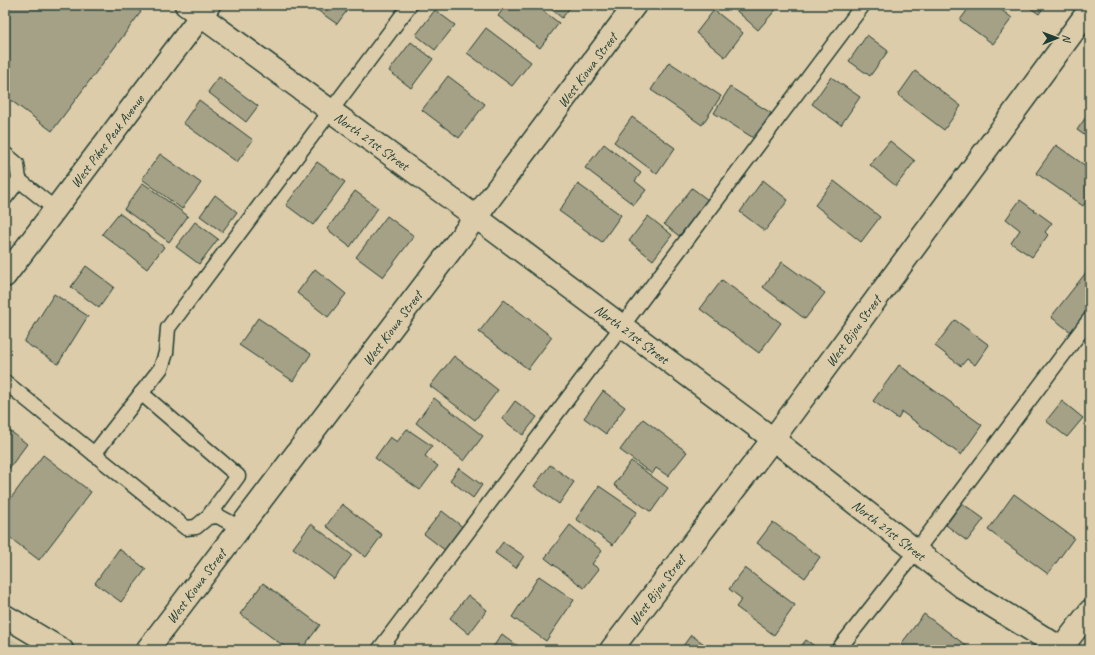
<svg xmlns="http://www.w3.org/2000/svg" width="1095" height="655" font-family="Caveat,sans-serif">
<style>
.built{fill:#ccbf9f}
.building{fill:#a5a187;stroke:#1f3d34}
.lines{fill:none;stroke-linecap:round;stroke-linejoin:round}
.service-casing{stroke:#1f3d34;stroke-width:17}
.minor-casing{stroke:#1f3d34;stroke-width:25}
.secondary-casing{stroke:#1f3d34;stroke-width:25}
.service{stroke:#ddcca9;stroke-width:14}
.minor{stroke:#ddcca9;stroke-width:22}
.secondary{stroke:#ddcca9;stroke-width:22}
.labels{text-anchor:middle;stroke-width:4;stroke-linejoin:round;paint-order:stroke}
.street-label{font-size:14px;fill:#1f3d34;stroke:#ddcca9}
</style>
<rect width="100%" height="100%" fill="#ddcca9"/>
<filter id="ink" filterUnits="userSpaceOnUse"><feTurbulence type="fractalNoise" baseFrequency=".025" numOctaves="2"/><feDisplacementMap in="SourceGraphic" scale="8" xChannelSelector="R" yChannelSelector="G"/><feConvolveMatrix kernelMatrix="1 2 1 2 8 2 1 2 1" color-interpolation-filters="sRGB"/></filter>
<g filter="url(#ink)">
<polygon class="built" points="5,634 14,640 32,650 5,650"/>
<g class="building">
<polygon points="11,5 132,5 141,12 52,131 5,96 5,13"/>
<polygon points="310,5 351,5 337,24"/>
<polygon points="506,5 535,5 559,23 540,48 498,16"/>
<polygon points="546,5 572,5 562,18"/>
<polygon points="730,5 778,5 779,6 758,30"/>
<polygon points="971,5 995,5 1012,18 993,44 960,20"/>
<polygon points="1026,5 1045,5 1039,14"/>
<polygon points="435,10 455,25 435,50 416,35"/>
<polygon points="714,10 743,33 725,57 696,33"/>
<polygon points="486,28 531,62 512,86 467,53"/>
<polygon points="867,35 888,51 870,76 849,61"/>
<polygon points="411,42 433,59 411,88 389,71"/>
<polygon points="669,62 721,96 702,125 651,90"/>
<polygon points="915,71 961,106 944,130 898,95"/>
<polygon points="448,76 485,104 459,138 422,110"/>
<polygon points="219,77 258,106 246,122 208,92"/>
<polygon points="831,77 860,97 841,125 812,104"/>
<polygon points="730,87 771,113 755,139 714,113"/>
<polygon points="199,100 253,140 237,162 183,123"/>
<polygon points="1090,111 1090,139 1077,130"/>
<polygon points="632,117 675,148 657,174 614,142"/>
<polygon points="890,141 915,161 896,186 870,165"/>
<polygon points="604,144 641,173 635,181 646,190 634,205 585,168"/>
<polygon points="1056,145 1090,169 1090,196 1083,206 1036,173"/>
<polygon points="160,154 201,183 182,209 142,179"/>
<polygon points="317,162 345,182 313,225 286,205"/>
<polygon points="763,180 788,200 765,231 740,212"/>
<polygon points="834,181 880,217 861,242 815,205"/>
<polygon points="143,183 188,216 169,242 124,209"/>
<polygon points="578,184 621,215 602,242 559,211"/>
<polygon points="692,188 708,200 679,236 664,224"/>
<polygon points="355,191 378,208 350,247 327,229"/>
<polygon points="215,195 237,212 222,232 200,216"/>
<polygon points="1020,200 1052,223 1045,232 1048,235 1032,257 1011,243 1020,230 1006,219"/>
<polygon points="119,213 164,247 147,269 102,234"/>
<polygon points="387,216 414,236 383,277 356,257"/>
<polygon points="648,216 672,235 653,260 629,241"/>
<polygon points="195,222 218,239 199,264 176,247"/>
<polygon points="782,262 825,293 805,319 763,287"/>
<polygon points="86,266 114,287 99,308 71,287"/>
<polygon points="315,269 346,294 328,317 297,293"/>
<polygon points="1088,270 1090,271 1090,307 1071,332 1051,317"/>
<polygon points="722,280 781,323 759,353 700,309"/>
<polygon points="54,294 88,316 58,364 24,342"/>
<polygon points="504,300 552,337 528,369 479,332"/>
<polygon points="258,318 311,354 293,381 239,345"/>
<polygon points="955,320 989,345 975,365 967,359 961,366 935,346"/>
<polygon points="454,356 498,390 475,420 430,386"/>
<polygon points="899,365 982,425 961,455 902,412 898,419 873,401"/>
<polygon points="603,391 625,407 606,434 584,418"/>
<polygon points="434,398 483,436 464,461 416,423"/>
<polygon points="515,401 537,417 523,435 502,419"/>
<polygon points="1062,401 1083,418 1067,437 1046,421"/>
<polygon points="643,419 687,452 668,476 656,468 652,474 620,450"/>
<polygon points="5,427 27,444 5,474"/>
<polygon points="407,429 432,446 425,456 438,466 420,490 375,458 390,437 397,442"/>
<polygon points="43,455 91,492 39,560 5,534 5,506"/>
<polygon points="631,461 668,488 651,512 614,485"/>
<polygon points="550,465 574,482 559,504 534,486"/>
<polygon points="459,468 482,485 473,498 450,480"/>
<polygon points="599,486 637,512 613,545 576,519"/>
<polygon points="1014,494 1074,538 1048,574 988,530"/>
<polygon points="962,503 984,519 967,541 946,525"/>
<polygon points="342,504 382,535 366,557 326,526"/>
<polygon points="442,511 464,528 446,551 424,534"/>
<polygon points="773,522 820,557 805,578 757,543"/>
<polygon points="311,524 352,555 334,579 293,548"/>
<polygon points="570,525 602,551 592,564 599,569 584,588 545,558"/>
<polygon points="503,542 524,556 516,568 495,553"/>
<polygon points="119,549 146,569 121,602 95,583"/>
<polygon points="745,568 795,605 774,635 736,607 742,599 729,589"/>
<polygon points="539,576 574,600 546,641 512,617"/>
<polygon points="263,583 320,625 301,650 289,650 240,614"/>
<polygon points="468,595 487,610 469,634 450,618"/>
<polygon points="924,614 972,650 909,650 901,644"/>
<polygon points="502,634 523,650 491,650"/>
<polygon points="691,635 713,650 680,650"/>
<polygon points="806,640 820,650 798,650"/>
</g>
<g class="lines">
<defs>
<g id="service">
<polyline points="5,154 17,164 19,180"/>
<polyline points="5,198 19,180 55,209"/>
<polyline points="5,382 186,528 196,527 208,517 218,516 240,528"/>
<polyline points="141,393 238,476 208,517"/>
<polyline points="94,454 161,368 166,353 168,328 410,5"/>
<polyline points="379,650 863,5"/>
<polyline points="838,650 916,551 1090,319"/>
</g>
<g id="minor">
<polyline points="5,276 209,5"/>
<polyline points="5,616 62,650"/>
<polyline points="147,650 476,217 635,5"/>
<polyline points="611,650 773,439 1090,9"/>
<polyline points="1060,650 1090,611"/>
</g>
<polyline id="secondary" points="186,5 476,217 773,439 965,589 1064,650"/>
</defs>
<use href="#service" class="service-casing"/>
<use href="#minor" class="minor-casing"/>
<use href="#secondary" class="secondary-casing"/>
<use href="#service" class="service"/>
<use href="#minor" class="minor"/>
<use href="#secondary" class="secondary"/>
</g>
</g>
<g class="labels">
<g class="street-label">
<text transform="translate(587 70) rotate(-53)" y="5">West Kiowa Street</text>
<text transform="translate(107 141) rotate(-53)" y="5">West Pikes Peak Avenue</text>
<text transform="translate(372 141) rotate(36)" y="5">North 21st Street</text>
<text transform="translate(392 328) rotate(-53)" y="5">West Kiowa Street</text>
<text transform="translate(853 331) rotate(-54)" y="5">West Bijou Street</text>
<text transform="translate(632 334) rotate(37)" y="5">North 21st Street</text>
<text transform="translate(889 530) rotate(38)" y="5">North 21st Street</text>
<text transform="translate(196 586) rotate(-53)" y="5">West Kiowa Street</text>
<text transform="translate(657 590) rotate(-53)" y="5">West Bijou Street</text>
</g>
</g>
<rect width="1095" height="655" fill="none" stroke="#ddcca9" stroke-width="20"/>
<rect x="10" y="10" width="1075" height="635" fill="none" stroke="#1f3d34" stroke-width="1.5" filter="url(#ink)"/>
<g transform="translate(1057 38) rotate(89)" stroke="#ddcca9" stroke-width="3" paint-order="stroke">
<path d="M0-3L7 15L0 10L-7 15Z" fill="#1f3d34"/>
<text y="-6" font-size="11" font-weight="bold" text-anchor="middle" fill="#1f3d34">N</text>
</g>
</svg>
